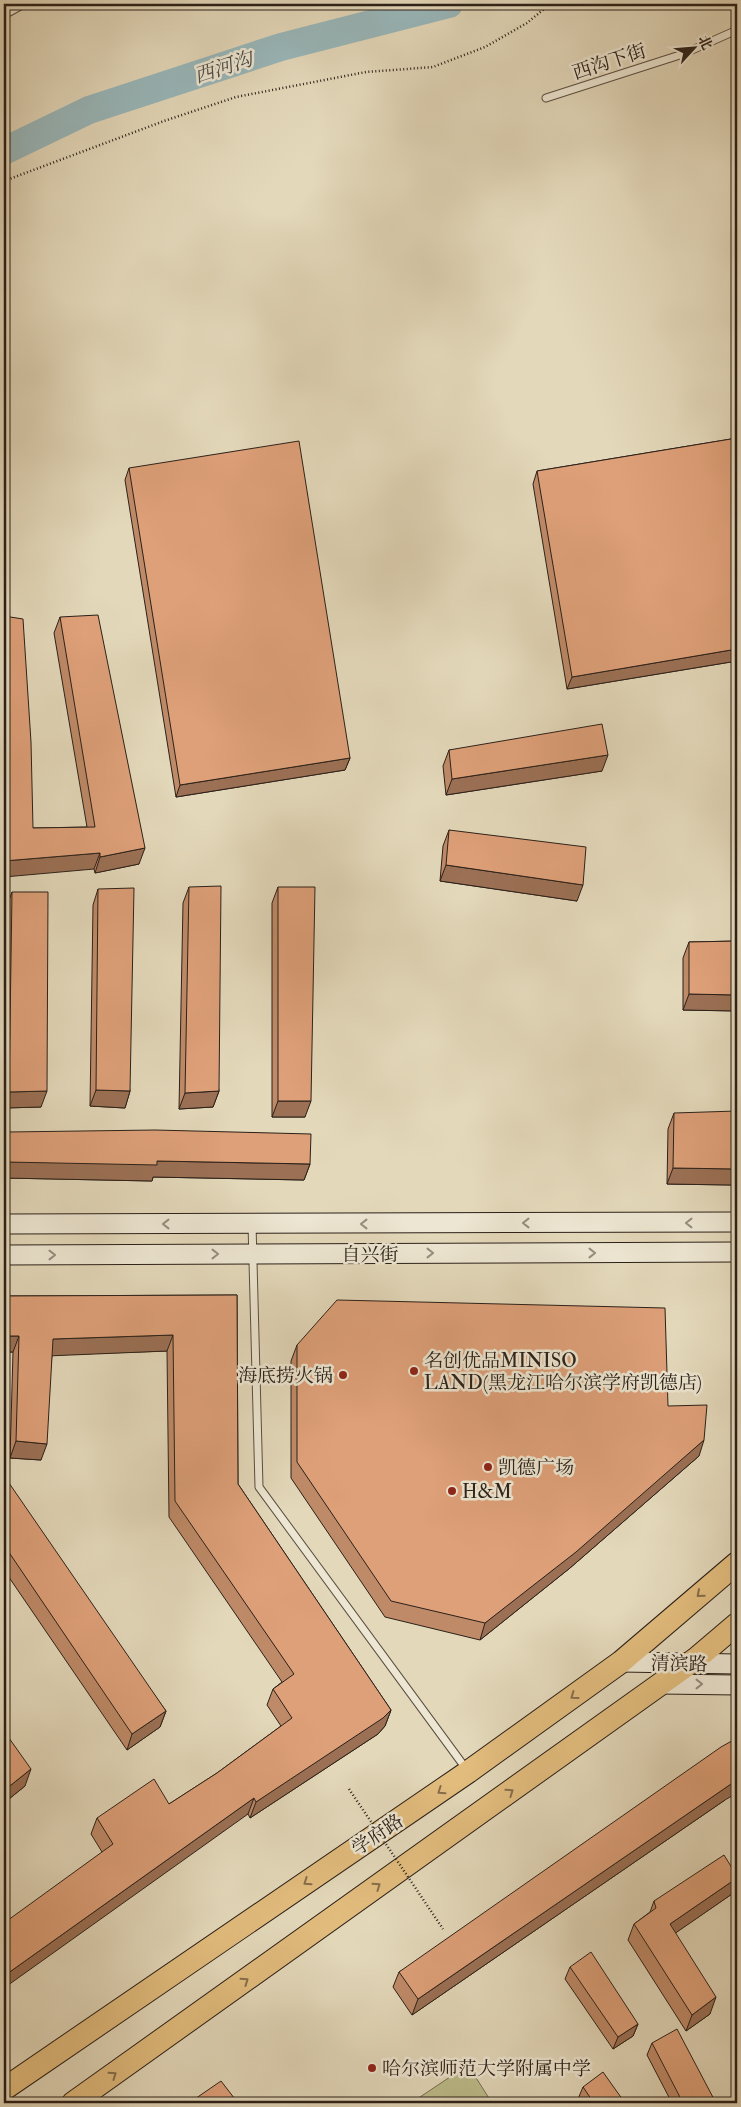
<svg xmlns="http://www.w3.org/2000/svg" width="741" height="2107" font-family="'IM FELL Double Pica','Noto Serif SC',serif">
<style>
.green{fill:#bcbc8a;stroke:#746e52}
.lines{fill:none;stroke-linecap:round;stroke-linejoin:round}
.river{stroke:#99b7ba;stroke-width:28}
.service-casing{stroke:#594e41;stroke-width:9}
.secondary-casing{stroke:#2b2019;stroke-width:21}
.trunk-casing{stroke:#2b2019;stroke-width:24}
.path{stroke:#2b2019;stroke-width:2.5;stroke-dasharray:1 2.5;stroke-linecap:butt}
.service{stroke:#ede6d2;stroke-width:7}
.secondary{stroke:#ede6d2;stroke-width:19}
.trunk{stroke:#e2bc7d;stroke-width:22}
.path-bridge{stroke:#2b2019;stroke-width:2.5;stroke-dasharray:1 2.5;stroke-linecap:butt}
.wall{fill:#bf8a68;stroke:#2b2019}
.shaded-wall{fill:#9b7055;stroke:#2b2019}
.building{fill:#dea079;stroke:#2b2019}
.oneway{stroke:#968d7f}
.oneway2{stroke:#866e4b}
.poi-dot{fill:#8f2418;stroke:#ede6d2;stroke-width:2}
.labels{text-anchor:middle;stroke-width:5;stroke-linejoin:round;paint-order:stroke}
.street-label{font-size:19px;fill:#2b2019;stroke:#ede6d2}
.poi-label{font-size:19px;fill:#2b2019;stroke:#ede6d2;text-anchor:start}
.water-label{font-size:20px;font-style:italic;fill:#4c4d49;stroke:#ede6d2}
</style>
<rect width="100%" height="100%" fill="#e3d8ba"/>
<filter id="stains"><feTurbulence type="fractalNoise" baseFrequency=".004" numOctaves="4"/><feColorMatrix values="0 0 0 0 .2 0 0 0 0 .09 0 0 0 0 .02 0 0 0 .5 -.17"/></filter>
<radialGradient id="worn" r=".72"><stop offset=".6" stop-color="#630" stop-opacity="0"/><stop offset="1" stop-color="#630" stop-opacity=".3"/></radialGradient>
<polygon class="green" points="468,2065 492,2103 411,2103"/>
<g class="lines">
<polyline class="river" points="4,151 89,110 281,47 449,4"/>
<defs>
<g id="service">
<polyline points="4,15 24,4"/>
<polyline points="546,98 683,54 737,30"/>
<polyline points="252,1224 259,1487 467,1770"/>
</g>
<g id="secondary">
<polyline points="4,1224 737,1222"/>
<polyline points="4,1255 737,1252"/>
<polyline points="621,1662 737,1664"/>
<polyline points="661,1684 737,1685"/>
</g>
<g id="trunk">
<polyline points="4,2089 468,1772 621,1662 737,1563"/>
<polyline points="73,2103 697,1658 737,1624"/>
</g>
</defs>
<use href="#service" class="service-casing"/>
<use href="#secondary" class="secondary-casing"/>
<use href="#trunk" class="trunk-casing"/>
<polyline class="path" points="4,181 164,121 236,97 366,72 433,67 485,47 527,23 550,4"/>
<use href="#service" class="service"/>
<use href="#secondary" class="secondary"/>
<use href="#trunk" class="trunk"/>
<polyline class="path-bridge" points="349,1789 443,1929"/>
</g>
<g class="wall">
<polygon points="737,438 737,661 567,689 533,484 537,471"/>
<polygon points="129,468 350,758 345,770 176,797 125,480"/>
<polygon points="60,617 139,864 95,873 94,869 33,828 87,827 54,633"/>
<polygon points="449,750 602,771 446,795 443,766"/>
<polygon points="449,830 577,901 440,881 443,846"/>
<polygon points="189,887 219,1091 213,1107 179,1109 183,903"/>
<polygon points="278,887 305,1117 272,1117 272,903"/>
<polygon points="98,889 130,1091 125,1108 90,1106 93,905"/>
<polygon points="12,892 41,1107 4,1108 6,909"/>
<polygon points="737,941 737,1011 683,1010 683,958 689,942"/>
<polygon points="674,1113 737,1169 731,1185 667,1184 668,1129"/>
<polygon points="8,1132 310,1164 304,1180 153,1177 152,1181 4,1178 4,1142"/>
<polygon points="237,1295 238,1484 391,1710 385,1726 378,1734 250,1818 248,1814 102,1852 91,1834 97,1818 169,1804 217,1773 281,1726 267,1705 273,1689 282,1682 169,1517 167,1351 52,1355 41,1460 10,1458 13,1352 4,1352 4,1296"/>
<polygon points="297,1345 668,1406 699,1456 570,1568 480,1640 385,1617 291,1478 291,1361"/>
<polygon points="4,1486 166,1711 160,1727 127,1750 4,1570"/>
<polygon points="4,1731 25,1786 4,1803"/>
<polygon points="725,1800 412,2015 393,1987 399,1972"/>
<polygon points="737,1876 737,1880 732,1894 675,1933 710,2014 686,2031 628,1940 634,1924 650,1912 654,1901"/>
<polygon points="570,1967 638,2024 633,2036 613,2049 565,1979"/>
<polygon points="652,2043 716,2103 672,2103 647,2055"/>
<polygon points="583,2087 625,2103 582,2103 578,2099"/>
</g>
<g class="shaded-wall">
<polygon points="737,649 737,661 567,689 572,677"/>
<polygon points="608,755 602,771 446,795 452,779"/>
<polygon points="350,758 345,770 176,797 180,785"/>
<polygon points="145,848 139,864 95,873 100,857"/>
<polygon points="100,853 94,869 4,877 4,861"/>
<polygon points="446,865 583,885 577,901 440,881"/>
<polygon points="689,994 737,995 737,1011 683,1010"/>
<polygon points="96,1090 130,1091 125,1108 90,1106"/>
<polygon points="47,1091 41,1107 4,1108 9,1092"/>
<polygon points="219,1091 213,1107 179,1109 185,1093"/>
<polygon points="278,1101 311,1101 305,1117 272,1117"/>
<polygon points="157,1161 310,1164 304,1180 153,1177 152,1181 4,1178 4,1169 6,1162"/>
<polygon points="673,1168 737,1169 731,1185 667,1184"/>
<polygon points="173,1335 167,1351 47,1356 53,1339"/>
<polygon points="4,1336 19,1336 13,1352 4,1352"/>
<polygon points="704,1440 699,1456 570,1568 480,1640 485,1623"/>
<polygon points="16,1441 47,1444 41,1460 10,1458"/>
<polygon points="391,1710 385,1726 378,1734 250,1818 256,1802"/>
<polygon points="166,1711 160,1727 127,1750 132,1734"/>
<polygon points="31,1769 25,1786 4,1803 4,1796 6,1789"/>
<polygon points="737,1781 737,1793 725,1800 412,2015 418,1999 731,1784"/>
<polygon points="254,1798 248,1814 4,1988 4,1976"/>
<polygon points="737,1878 732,1894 664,1941 670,1924"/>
<polygon points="716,1997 710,2014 686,2031 692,2015"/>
<polygon points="638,2024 633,2036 613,2049 618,2037"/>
</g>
<g class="building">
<polygon points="737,438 737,649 572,677 537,471"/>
<polygon points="299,441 350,758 180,785 129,468"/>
<polygon points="98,615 145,848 100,857 100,853 4,861 4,616 23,619 31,742 33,828 95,827 60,617"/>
<polygon points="602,724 608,755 452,779 449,750"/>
<polygon points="449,830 586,847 583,885 446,865"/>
<polygon points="221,886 219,1091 185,1093 189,887"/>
<polygon points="278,887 315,887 311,1101 278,1101"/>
<polygon points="134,888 130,1091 96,1090 98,889"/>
<polygon points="12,892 48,892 47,1091 9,1092"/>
<polygon points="737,941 737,995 689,994 689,942"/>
<polygon points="737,1111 737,1169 673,1168 674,1113"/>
<polygon points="155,1130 311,1134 310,1164 157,1161 157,1165 6,1162 8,1132"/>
<polygon points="237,1295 238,1484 391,1710 383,1718 256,1802 254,1798 4,1976 4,1923 113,1844 97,1818 154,1779 169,1804 217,1773 292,1718 273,1689 294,1674 175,1501 173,1335 53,1339 47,1444 16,1441 19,1336 4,1336 4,1296"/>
<polygon points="337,1300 665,1308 668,1406 707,1405 704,1440 576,1552 485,1623 391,1601 297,1462 297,1345"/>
<polygon points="9,1483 166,1711 132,1734 4,1545 4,1486"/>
<polygon points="4,1731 31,1769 6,1789 4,1786"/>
<polygon points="737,1738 737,1781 731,1784 418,1999 399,1972 721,1747"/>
<polygon points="724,1855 737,1876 737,1878 670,1924 716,1997 692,2015 634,1924 656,1908 654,1901"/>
<polygon points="591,1952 638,2024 618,2037 570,1967"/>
<polygon points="677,2029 716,2103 683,2103 652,2043"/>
<polygon points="603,2072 625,2103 594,2103 583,2087"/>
<polygon points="221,2081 238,2103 189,2103"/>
</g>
<defs><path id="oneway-chevron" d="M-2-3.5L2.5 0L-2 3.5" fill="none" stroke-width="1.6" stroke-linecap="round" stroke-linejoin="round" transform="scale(1.25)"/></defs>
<g class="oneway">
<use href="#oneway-chevron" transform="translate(526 1223) rotate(180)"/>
<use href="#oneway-chevron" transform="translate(689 1223) rotate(180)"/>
<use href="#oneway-chevron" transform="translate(166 1224) rotate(180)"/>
<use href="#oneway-chevron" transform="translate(364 1224) rotate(180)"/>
<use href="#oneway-chevron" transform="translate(430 1253)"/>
<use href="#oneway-chevron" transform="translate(592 1253)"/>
<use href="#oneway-chevron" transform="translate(215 1254)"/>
<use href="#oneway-chevron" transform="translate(52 1255)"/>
<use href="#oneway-chevron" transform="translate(699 1684)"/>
</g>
<g class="oneway2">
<use href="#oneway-chevron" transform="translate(700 1594) rotate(139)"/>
<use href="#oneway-chevron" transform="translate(574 1696) rotate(144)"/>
<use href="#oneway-chevron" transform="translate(441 1791) rotate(146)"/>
<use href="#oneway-chevron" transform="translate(510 1792) rotate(-35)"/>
<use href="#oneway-chevron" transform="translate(307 1882) rotate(146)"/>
<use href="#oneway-chevron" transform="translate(377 1886) rotate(-35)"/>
<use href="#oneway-chevron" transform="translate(245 1981) rotate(-35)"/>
<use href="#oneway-chevron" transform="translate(113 2075) rotate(-35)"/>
</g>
<g class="poi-dot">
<circle cx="414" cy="1371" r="5"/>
<circle cx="343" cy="1375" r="5"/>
<circle cx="488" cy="1467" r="5"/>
<circle cx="452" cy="1491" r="5"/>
<circle cx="372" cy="2068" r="5"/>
</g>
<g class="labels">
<g class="street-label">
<text transform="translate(609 61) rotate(-18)" y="7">西沟下街</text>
<text x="370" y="1261">自兴街</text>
<text transform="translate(679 1663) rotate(1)" y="7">清滨路</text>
<text transform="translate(377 1834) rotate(-34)" y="7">学府路</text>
</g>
<g class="poi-label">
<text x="424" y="1367">名创优品MINISO<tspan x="424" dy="22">LAND(黑龙江哈尔滨学府凯德店)</tspan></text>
<text x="333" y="1382" text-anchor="end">海底捞火锅</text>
<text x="498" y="1474">凯德广场</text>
<text x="462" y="1498">H&amp;M</text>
<text x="382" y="2075">哈尔滨师范大学附属中学</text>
</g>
<g class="water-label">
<text transform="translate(223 67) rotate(-18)" y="7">西河沟</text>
</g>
</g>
<rect width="741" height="2107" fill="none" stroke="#e3d8ba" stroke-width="20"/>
<rect x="5" y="5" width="731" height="2097" fill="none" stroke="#2b2019" stroke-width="2.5"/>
<rect x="10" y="10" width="721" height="2087" fill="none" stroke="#2b2019"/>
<g transform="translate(694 48) rotate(64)" stroke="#ede6d2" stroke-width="4" paint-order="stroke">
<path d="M0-4L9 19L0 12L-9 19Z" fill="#2b2019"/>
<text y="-8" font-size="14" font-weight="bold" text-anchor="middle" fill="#2b2019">北</text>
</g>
<rect width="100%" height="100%" filter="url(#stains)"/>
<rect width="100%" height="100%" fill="url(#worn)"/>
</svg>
